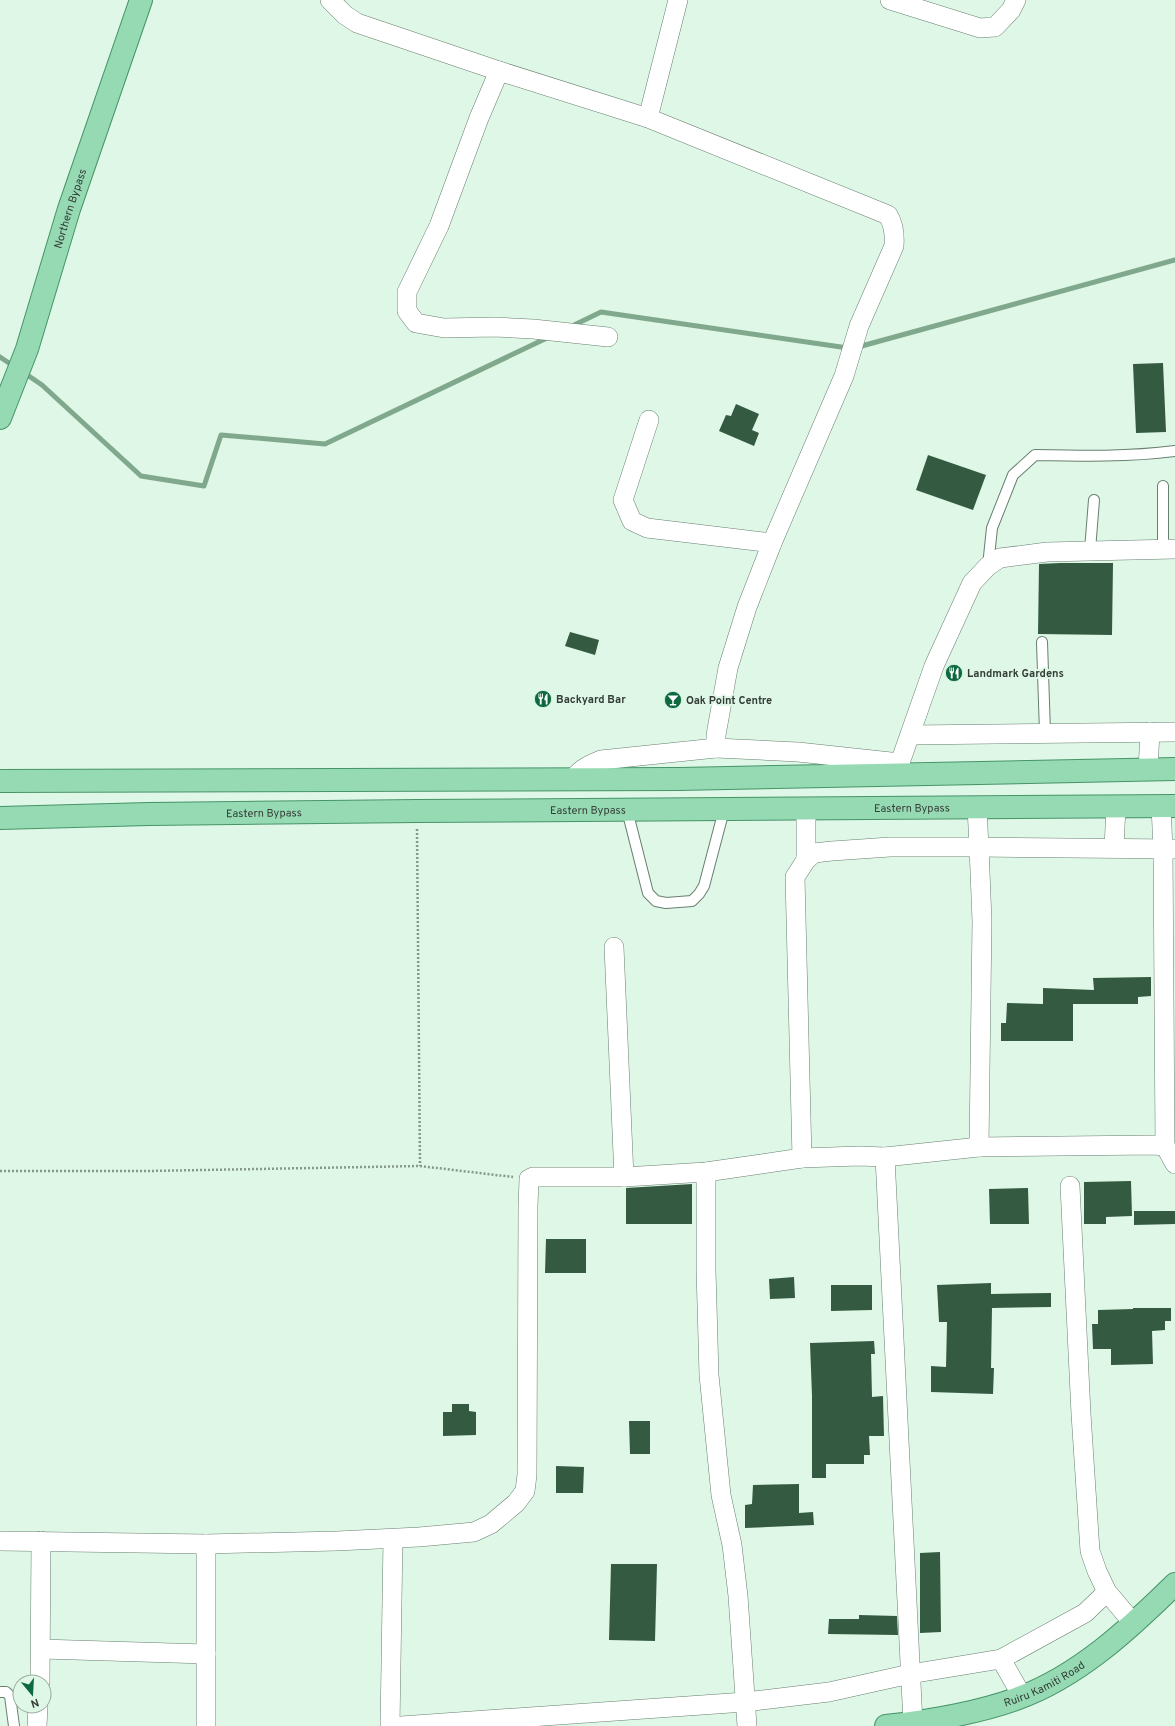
<svg xmlns="http://www.w3.org/2000/svg" width="1175" height="1726" font-family="Overpass,sans-serif">
<style>
.lines{fill:none;stroke-linecap:round;stroke-linejoin:round}
.stream{stroke:#80a88d;stroke-width:5}
.building{fill:#345a42}
.service-casing{stroke:#687f70;stroke-width:12}
.minor-casing{stroke:#687f70;stroke-width:20}
.primary-casing{stroke:#469468;stroke-width:24}
.path{stroke:#86988c;stroke-width:2.5;stroke-dasharray:2 2;stroke-linecap:butt}
.service{stroke:#fff;stroke-width:10}
.minor{stroke:#fff;stroke-width:19}
.primary{stroke:#96dab4;stroke-width:22}
.labels{text-anchor:middle;stroke-width:4;stroke-linejoin:round;paint-order:stroke}
.street-label{font-size:11px;fill:#343e37;stroke:#def7e6}
.poi-label{font-size:11px;font-weight:bold;fill:#343e37;stroke:#def7e6;text-anchor:start}
</style>
<rect width="100%" height="100%" fill="#def7e6"/>
<g class="lines">
<g class="stream">
<polyline points="570,327 601,312 848,348"/>
<polyline points="858,347 1175,260"/>
<polyline points="0,357 15,367"/>
<polyline points="23,372 42,385 141,476 204,486 221,435 325,444 549,337"/>
</g>
</g>
<g class="building">
<polygon points="1163,363 1166,432 1136,433 1133,364"/>
<polygon points="736,404 759,414 752,430 759,433 754,446 719,431 726,415 731,416"/>
<polygon points="928,455 986,475 973,510 916,490"/>
<polygon points="1060,563 1113,563 1112,635 1038,634 1039,564"/>
<polygon points="570,632 599,640 595,655 565,646"/>
<polygon points="1151,977 1151,996 1138,997 1138,1004 1073,1004 1073,1041 1001,1041 1001,1023 1006,1023 1007,1003 1043,1004 1043,988 1094,990 1093,978"/>
<polygon points="1131,1181 1132,1216 1106,1217 1106,1224 1084,1224 1084,1182"/>
<polygon points="692,1184 692,1224 626,1224 626,1188"/>
<polygon points="1028,1188 1029,1224 990,1224 989,1189"/>
<polygon points="1134,1211 1175,1211 1175,1224 1134,1225"/>
<polygon points="546,1239 586,1239 586,1273 545,1273"/>
<polygon points="794,1277 795,1298 770,1299 769,1279"/>
<polygon points="991,1283 991,1294 1051,1293 1051,1307 992,1308 991,1368 994,1368 993,1394 931,1392 931,1366 946,1367 947,1322 939,1322 937,1285"/>
<polygon points="831,1285 872,1285 872,1310 831,1311"/>
<polygon points="1133,1308 1171,1308 1171,1321 1165,1321 1165,1330 1152,1331 1153,1364 1111,1365 1111,1349 1093,1349 1092,1324 1098,1324 1098,1310 1133,1309"/>
<polygon points="874,1341 875,1354 871,1354 872,1397 883,1396 884,1436 869,1436 870,1455 864,1455 864,1464 826,1464 826,1478 812,1478 812,1396 810,1343"/>
<polygon points="452,1404 469,1404 469,1411 476,1412 476,1435 443,1436 443,1412 452,1412"/>
<polygon points="629,1421 650,1421 650,1454 630,1454"/>
<polygon points="556,1466 584,1467 583,1493 556,1493"/>
<polygon points="799,1484 799,1513 813,1512 814,1525 745,1528 745,1505 752,1504 753,1485"/>
<polygon points="940,1552 941,1632 920,1633 920,1553"/>
<polygon points="611,1564 657,1564 655,1641 609,1640"/>
<polygon points="859,1615 897,1616 898,1635 828,1634 829,1619 859,1619"/>
</g>
<g class="lines">
<defs>
<g id="service">
<polyline points="1163,549 1163,486"/>
<polyline points="1090,550 1094,500"/>
<path d="M988,566L992,528L1013,475L1035,455C1082,456 1129,457 1175,451"/>
<polyline points="1042,642 1045,733"/>
<polyline points="627,810 648,893 656,901 666,903 692,901 699,894 704,886 724,810"/>
<polyline points="0,1692 6,1692 10,1696 14,1726"/>
</g>
<g id="minor">
<polyline points="330,0 345,15 357,23 499,71 648,118"/>
<path d="M678,0L648,118L888,215C894,225 895,234 894,246L859,326L844,376L772,543L747,607L728,668L716,735V748L798,752L900,763"/>
<polyline points="890,0 980,28 995,27 1011,10 1016,0"/>
<polyline points="499,71 479,118 439,226 407,292 407,311 416,323 444,328 495,327 533,329 608,337"/>
<polyline points="649,420 623,500 632,521 647,528 772,543"/>
<polyline points="910,735 1175,732"/>
<polyline points="1148,770 1150,732"/>
<polyline points="896,774 934,666 972,583 988,566 1000,558 1047,552 1175,549"/>
<path d="M572,780C580,769 589,765 601,760L716,748"/>
<polyline points="1161,806 1163,849 1165,1146"/>
<polyline points="977,807 979,847 1175,849"/>
<polyline points="1114,848 1116,807"/>
<polyline points="806,860 806,809"/>
<polyline points="614,947 624,1177"/>
<polyline points="885,1157 979,1147 1153,1145 1165,1146 1175,1164"/>
<polyline points="802,1158 859,1156 885,1157 913,1723"/>
<polyline points="706,1172 706,1270 709,1375 721,1495 732,1545 738,1596 747,1726"/>
<polyline points="1070,1186 1081,1414 1090,1551 1097,1571 1107,1592 1134,1624"/>
<polyline points="0,1541 206,1544 337,1541 419,1537 474,1532 491,1524 516,1503 525,1491 527,1475 528,1207 529,1179 533,1177 624,1177 706,1172 802,1158 795,877 806,860 814,853 832,851 890,847 979,847 982,921 979,1147"/>
<polyline points="206,1544 206,1726"/>
<polyline points="41,1649 206,1654"/>
<polyline points="1001,1659 1022,1696"/>
<polyline points="40,1682 41,1541"/>
<polyline points="37,1726 38,1706"/>
<polyline points="390,1726 393,1539"/>
<polyline points="401,1726 745,1702 829,1692 910,1674 1001,1659 1085,1613 1107,1592"/>
</g>
<g id="primary">
<path id="s1" d="M0,418L27,349L69,209L141,0"/>
<polyline points="0,781 679,779 1175,769"/>
<path id="s2" d="M0,818L149,814L417,811L1175,806"/>
<path id="s3" d="M886,1726C930,1721 974,1714 1016,1699C1078,1677 1129,1629 1175,1584"/>
</g>
</defs>
<use href="#service" class="service-casing"/>
<use href="#minor" class="minor-casing"/>
<use href="#primary" class="primary-casing"/>
<g class="path">
<polyline points="417,829 420,1166"/>
<polyline points="0,1171 149,1171 420,1166 513,1177"/>
</g>
<use href="#service" class="service"/>
<use href="#minor" class="minor"/>
<use href="#primary" class="primary"/>
</g>
<defs>
<symbol id="restaurant-disc" viewBox="-11 -11 22 22"><circle r="9.5" fill="#0d6a3e" stroke="#def7e6"/><path d="M-5-6h1v4h1v-4h1v4h1v-4h1v5L-1.5 .5V6h-2V.5L-5-1ZM5-6V6H3V1.5H1.5Q1.5-4 5-6Z" fill="#fff"/></symbol>
<symbol id="bar-disc" viewBox="-11 -11 22 22"><circle r="9.5" fill="#0d6a3e" stroke="#def7e6"/><path d="M-6-5H6L.8 .8V4.5H3.5V6h-7V4.5H-.8V.8Z" fill="#fff"/></symbol>
</defs>
<g fill-rule="evenodd">
<use href="#restaurant-disc" x="944" y="663" width="20" height="20"/>
<use href="#restaurant-disc" x="533" y="689" width="20" height="20"/>
<use href="#bar-disc" x="663" y="690" width="20" height="20"/>
</g>
<g class="labels">
<g class="street-label">
<text dy="4" stroke="none"><textPath href="#s1" startOffset="221">Northern Bypass</textPath></text>
<text dy="4" stroke="none"><textPath href="#s2" startOffset="912">Eastern Bypass</textPath></text>
<text dy="4" stroke="none"><textPath href="#s2" startOffset="588">Eastern Bypass</textPath></text>
<text dy="4" stroke="none"><textPath href="#s2" startOffset="264">Eastern Bypass</textPath></text>
<text dy="4" stroke="none"><textPath href="#s3" startOffset="165">Ruiru Kamiti Road</textPath></text>
</g>
<g class="poi-label">
<text x="967" y="677">Landmark Gardens</text>
<text x="556" y="703">Backyard Bar</text>
<text x="686" y="704">Oak Point Centre</text>
</g>
</g>
<g transform="translate(32 1694) rotate(162)"><circle r="19" fill="#def7e6" stroke="#9aada0"/>
<path d="M0-3L7 15L0 10L-7 15Z" fill="#0d6a3e"/>
<text y="-6" font-size="11" font-weight="bold" text-anchor="middle" fill="#343e37">N</text>
</g>
</svg>
